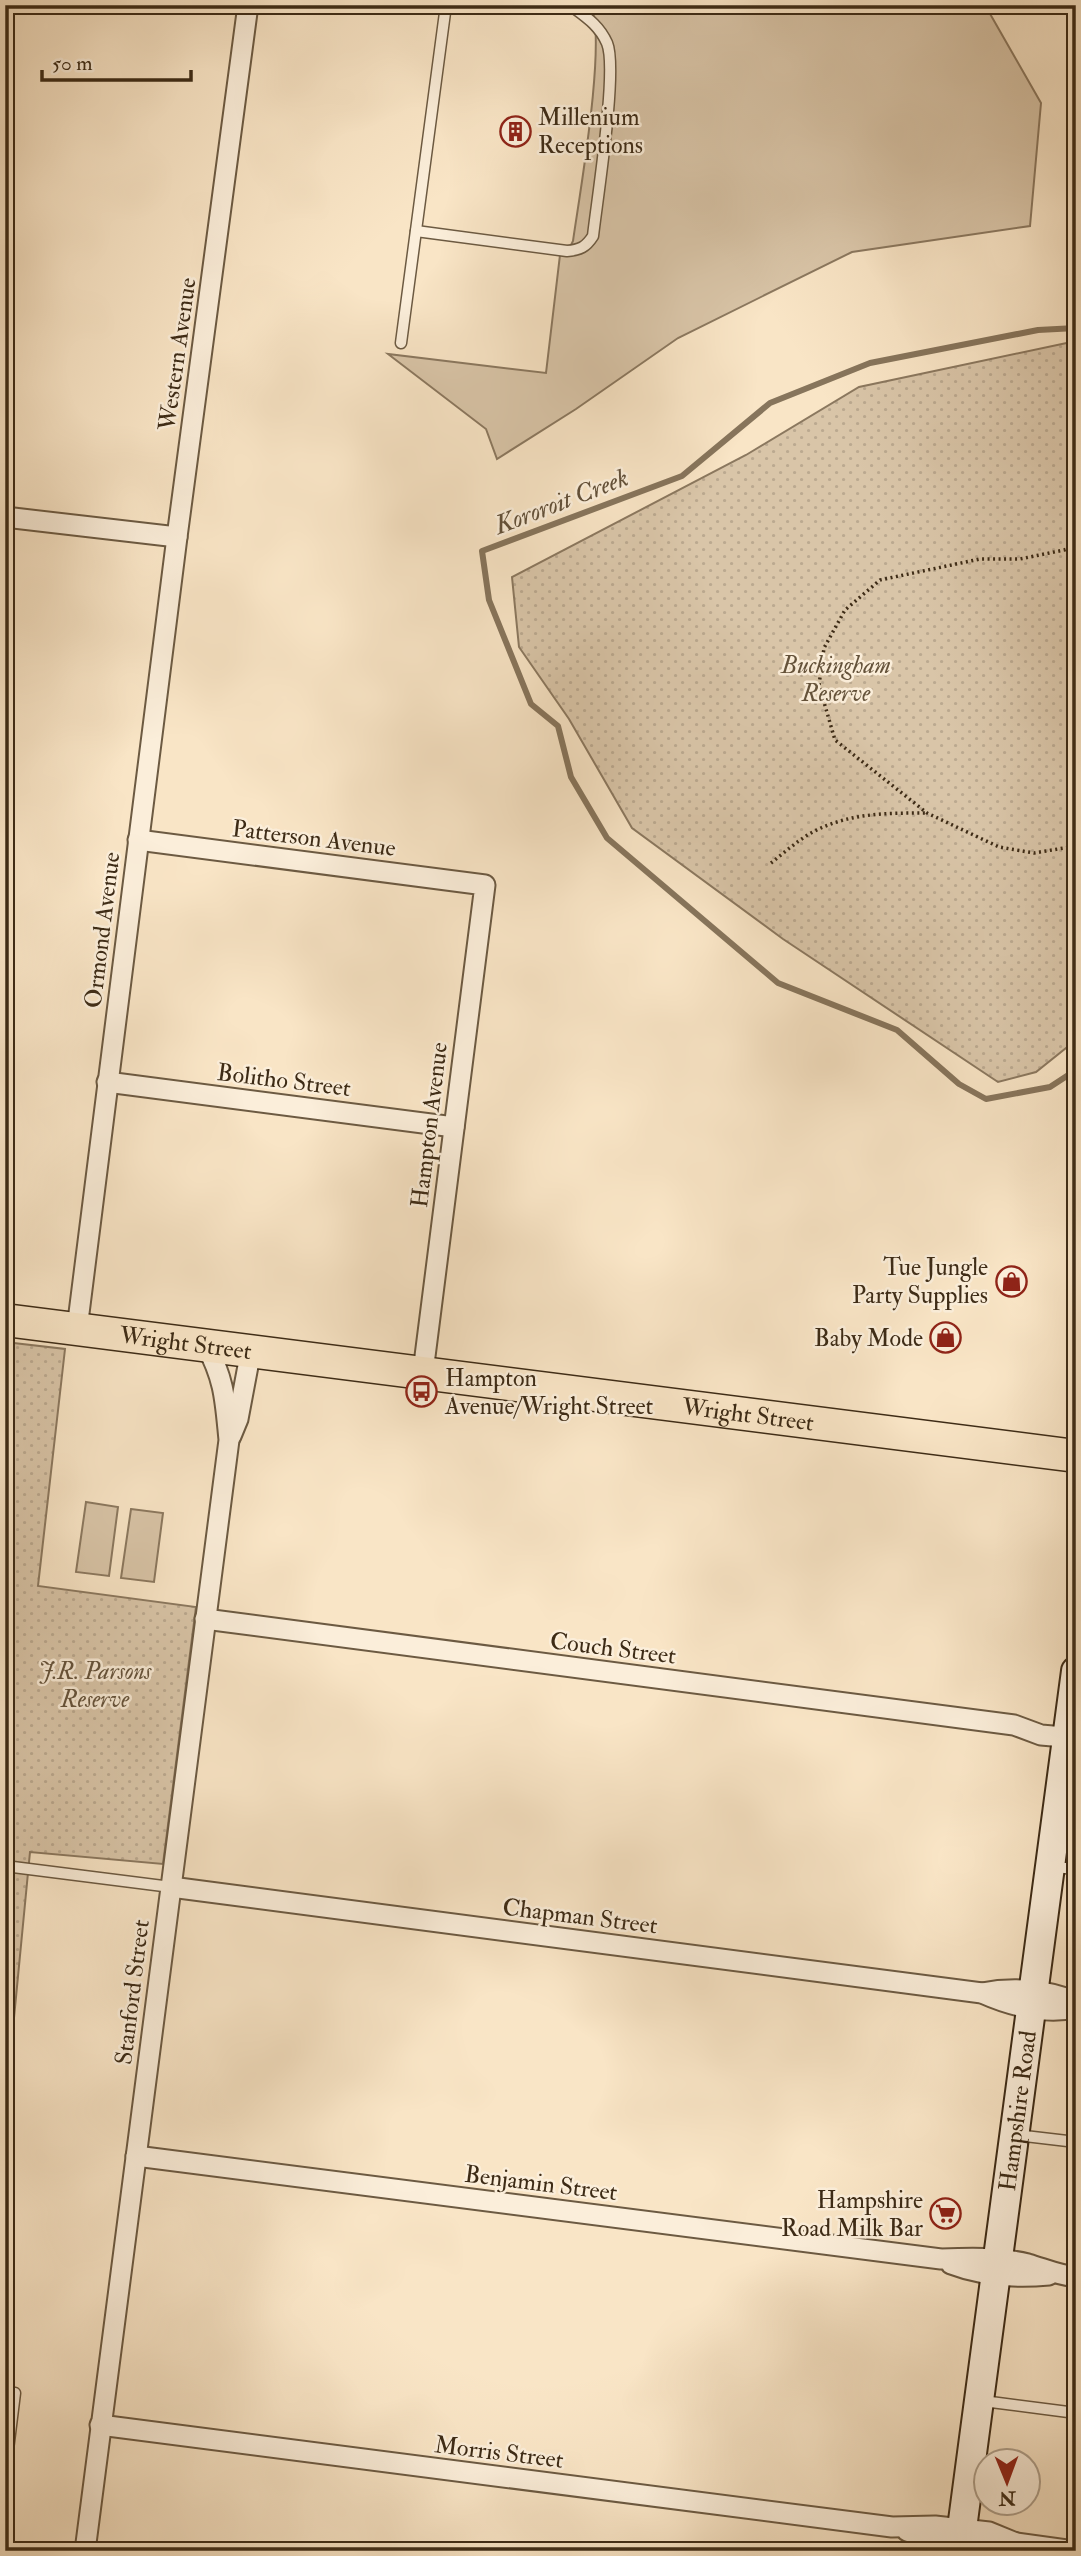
<svg xmlns="http://www.w3.org/2000/svg" width="1081" height="2556" font-family="'IM FELL Double Pica',serif">
<style>
.grass{fill:#d9c5a8;stroke:#8b785f;stroke-width:2}
.park{fill:url(#park-dots);stroke:#8b785f;stroke-width:2}
.lines{fill:none;stroke-linecap:round;stroke-linejoin:round}
.stream{stroke:#87755c;stroke-width:6}
.lane-casing{stroke:#6c5a42;stroke-width:13}
.street-casing{stroke:#6c5a42;stroke-width:23}
.secondary-casing{stroke:#3d2b16;stroke-width:32}
.primary-casing{stroke:#3d2b16;stroke-width:35}
.path{stroke:#3d2b16;stroke-width:3.5;stroke-dasharray:2 3.5;stroke-linecap:butt}
.lane{stroke:#fbeeda;stroke-width:10}
.street{stroke:#fbeeda;stroke-width:19}
.secondary{stroke:#fbeeda;stroke-width:28}
.primary{stroke:#f9e5c6;stroke-width:32}
.labels{text-anchor:middle;stroke-width:5;stroke-linejoin:round;paint-order:stroke}
.poi-label{font-size:24px;fill:#3d2b16;stroke:#fbeeda;text-anchor:end}
.street-label{font-size:24px;fill:#3d2b16;stroke:#fbeeda}
.park-label{font-size:24px;font-style:italic;fill:#64523a;stroke:#fbeeda}
.water-label{font-size:26px;font-style:italic;fill:#625039;stroke:#fbeeda}
</style>
<defs>
<pattern id="park-dots" width="8" height="8" patternUnits="userSpaceOnUse" patternTransform="scale(1.75)"><rect width="8" height="8" fill="#d9c5a8"/><path d="M2 2h.1M6 6h.1" fill="none" stroke="#bba990" stroke-width="1.8" stroke-linecap="round"/></pattern>
</defs>
<rect width="100%" height="100%" fill="#f9e5c6"/>
<filter id="stains"><feTurbulence type="fractalNoise" baseFrequency=".00286" numOctaves="4"/><feColorMatrix values="0 0 0 0 .2 0 0 0 0 .09 0 0 0 0 .02 0 0 0 .5 -.17"/></filter>
<radialGradient id="worn" r=".72"><stop offset=".6" stop-color="#630" stop-opacity="0"/><stop offset="1" stop-color="#630" stop-opacity=".3"/></radialGradient>
<g class="grass">
<path d="M590,5H985L1041,103L1030,226L852,252L678,338L576,409L497,459L486,429L388,354L546,373L560,255L568,251L573,241C579,198 608,34 590,5Z"/>
<polygon points="86,1502 118,1507 109,1576 76,1572"/>
<polygon points="131,1509 163,1513 154,1582 121,1578"/>
</g>
<g class="park">
<polygon points="1076,341 1076,1040 1036,1072 998,1082 783,939 632,828 569,719 519,647 512,577 746,455 859,387"/>
<polygon points="5,1342 65,1349 38,1586 196,1607 163,1864 30,1852 5,2111"/>
</g>
<g class="lines">
<polyline class="stream" points="1076,328 1038,330 870,363 770,403 682,476 482,551 489,600 531,704 558,726 571,777 607,838 778,983 897,1030 959,1084 986,1099 1050,1087 1076,1070"/>
<defs>
<g id="lane">
<path d="M416,231L567,251C580,250 586,247 593,236C597,200 618,69 607,43C599,25 586,17 570,5"/>
<polyline points="401,343 446,5"/>
<polyline points="5,1866 171,1887"/>
<polyline points="1054,1867 1076,1869"/>
<polyline points="1016,2135 1076,2142"/>
<polyline points="5,2392 15,2393 5,2474"/>
<polyline points="983,2401 1076,2413"/>
</g>
<g id="street">
<polyline points="5,517 177,537 248,5"/>
<polyline points="138,840 485,885 423,1372"/>
<polyline points="107,1082 454,1127"/>
<polyline points="77,1329 177,537"/>
<polyline points="231,1436 238,1419 251,1350"/>
<polyline points="205,1619 1014,1725 1041,1735 1076,1738"/>
<path d="M171,1887L982,1993C1011,2006 1045,2014 1076,2008"/>
<path d="M982,1993C1012,1987 1047,1989 1076,2002"/>
<path d="M136,2156L941,2259C969,2258 1000,2257 1028,2264C1045,2269 1058,2275 1076,2277"/>
<path d="M951,2264C982,2276 1016,2278 1049,2275"/>
<polyline points="100,2425 892,2527 935,2526 989,2532 1016,2543"/>
<polyline points="907,2531 934,2540 986,2547 1016,2543 1074,2551"/>
<path d="M85,2551L229,1440C225,1400 225,1381 206,1345"/>
</g>
<g id="secondary">
<path id="s1" d="M959,2551L1076,1671"/>
</g>
<g id="primary">
<path id="s2" d="M5,1320L1076,1456"/>
</g>
</defs>
<use href="#lane" class="lane-casing"/>
<use href="#street" class="street-casing"/>
<use href="#secondary" class="secondary-casing"/>
<use href="#primary" class="primary-casing"/>
<g class="path">
<polyline points="1076,546 1064,550 1020,559 980,559 880,580 845,610 824,648 819,685 835,740 927,813 999,847 1034,853 1076,846"/>
<path d="M771,863C784,853 797,841 811,833C847,813 886,813 925,813"/>
</g>
<use href="#lane" class="lane"/>
<use href="#street" class="street"/>
<use href="#secondary" class="secondary"/>
<use href="#primary" class="primary"/>
</g>
<defs>
<symbol id="building-ring" viewBox="-11 -11 22 22"><circle r="9.5" fill="#fbeeda" stroke="#8f2418" stroke-width="1.5"/><path d="M-4-6H4V6H1V3H-1V6H-4ZM-2.5-4.3h1.7v1.8h-1.7ZM.8-4.3h1.7v1.8H.8ZM-2.5-1h1.7V.8h-1.7ZM.8-1h1.7V.8H.8Z" fill="#8f2418"/></symbol>
<symbol id="shop-ring" viewBox="-11 -11 22 22"><circle r="9.5" fill="#fbeeda" stroke="#8f2418" stroke-width="1.5"/><path d="M-5-2.5h2.3a2.7 3.5 0 0 1 5.4 0H5L5.5 6h-11ZM-1.5-2.5h3a1.5 2.3 0 0 0-3 0Z" fill="#8f2418"/></symbol>
<symbol id="bus-ring" viewBox="-11 -11 22 22"><circle r="9.5" fill="#fbeeda" stroke="#8f2418" stroke-width="1.5"/><path d="M-5-6H5V4H4V6H2V4H-2V6H-4V4H-5ZM-3.5-4V0h7V-4ZM-3.5 1.2v1.5H-2V1.2ZM2 1.2v1.5H3.5V1.2Z" fill="#8f2418"/></symbol>
<symbol id="supermarket-ring" viewBox="-11 -11 22 22"><circle r="9.5" fill="#fbeeda" stroke="#8f2418" stroke-width="1.5"/><path d="M-6-5.5h2.5l.6 2H6L4.5 2H-2.5L-4.4-4H-6ZM-1.5 3.2a1.3 1.3 0 1 0 .1 0ZM3 3.2a1.3 1.3 0 1 0 .1 0Z" fill="#8f2418"/></symbol>
</defs>
<g fill-rule="evenodd">
<use href="#building-ring" x="498" y="114" width="35" height="35"/>
<use href="#shop-ring" x="994" y="1264" width="35" height="35"/>
<use href="#shop-ring" x="928" y="1320" width="35" height="35"/>
<use href="#bus-ring" x="404" y="1374" width="35" height="35"/>
<use href="#supermarket-ring" x="928" y="2196" width="35" height="35"/>
</g>
<g class="labels">
<g class="poi-label">
<text x="538" y="125" text-anchor="start">Millenium<tspan x="538" dy="28">Receptions</tspan></text>
<text x="988" y="1275">Tue Jungle<tspan x="988" dy="28">Party Supplies</tspan></text>
<text x="923" y="1346">Baby Mode</text>
<text x="445" y="1386" text-anchor="start">Hampton<tspan x="445" dy="28">Avenue/Wright Street</tspan></text>
<text x="923" y="2208">Hampshire<tspan x="923" dy="28">Road Milk Bar</tspan></text>
</g>
<g class="street-label">
<text transform="translate(177 354) rotate(-82)" y="8">Western Avenue</text>
<text transform="translate(314 838) rotate(7)" y="8">Patterson Avenue</text>
<text transform="translate(102 930) rotate(-83)" y="8">Ormond Avenue</text>
<text transform="translate(284 1080) rotate(7)" y="8">Bolitho Street</text>
<text transform="translate(429 1125) rotate(-83)" y="8">Hampton Avenue</text>
<text dy="8" stroke="none"><textPath href="#s2" startOffset="182">Wright Street</textPath></text>
<text dy="8" stroke="none"><textPath href="#s2" startOffset="749">Wright Street</textPath></text>
<text transform="translate(613 1648) rotate(7)" y="8">Couch Street</text>
<text transform="translate(580 1916) rotate(7)" y="8">Chapman Street</text>
<text transform="translate(132 1992) rotate(-83)" y="8">Stanford Street</text>
<text dy="8" stroke="none"><textPath href="#s1" startOffset="444">Hampshire Road</textPath></text>
<text transform="translate(541 2183) rotate(7)" y="8">Benjamin Street</text>
<text transform="translate(499 2452) rotate(7)" y="8">Morris Street</text>
</g>
<g class="park-label">
<text x="836" y="673">Buckingham<tspan x="836" dy="28">Reserve</tspan></text>
<text x="95" y="1679">J.R. Parsons<tspan x="95" dy="28">Reserve</tspan></text>
</g>
<g class="water-label">
<text transform="translate(561 501) rotate(-21)" y="9">Kororoit Creek</text>
</g>
</g>
<rect width="1081" height="2556" fill="none" stroke="#f9e5c6" stroke-width="28"/>
<rect x="7" y="7" width="1067" height="2542" fill="none" stroke="#3d2b16" stroke-width="3.5"/>
<rect x="14" y="14" width="1053" height="2528" fill="none" stroke="#3d2b16" stroke-width="2"/>
<g transform="translate(1007 2482) rotate(179)"><circle r="33" fill="#fbeeda" stroke="#afa08c" stroke-width="2"/>
<path d="M0-5L12 26L0 18L-12 26Z" fill="#8f2418"/>
<text y="-10" font-size="19" font-weight="bold" text-anchor="middle" fill="#3d2b16">N</text>
</g>
<path d="M42 70v10h149v-10" fill="none" stroke="#3d2b16" stroke-width="3.5"/>
<text x="52" y="70" font-size="21" fill="#3d2b16" stroke="#fbeeda" stroke-width="5" paint-order="stroke">50 m</text>
<rect width="100%" height="100%" filter="url(#stains)"/>
<rect width="100%" height="100%" fill="url(#worn)"/>
</svg>
